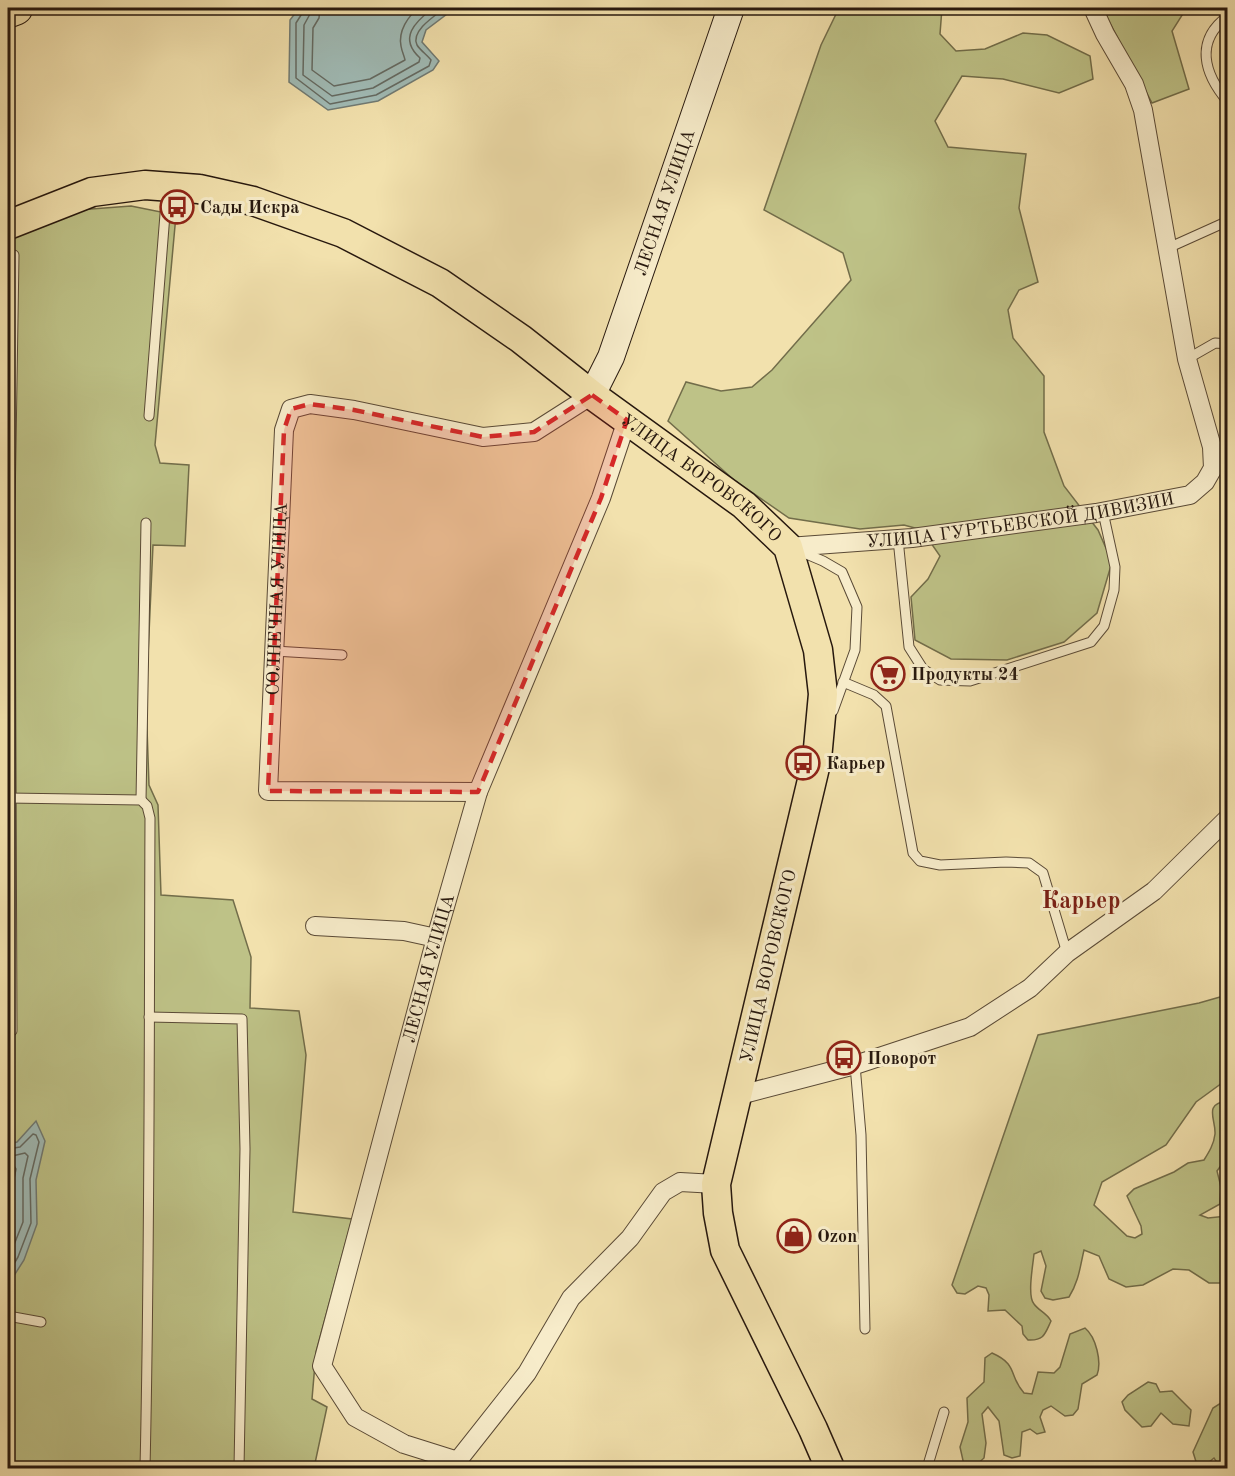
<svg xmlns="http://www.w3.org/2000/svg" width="1235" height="1476" font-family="'Old Standard TT',serif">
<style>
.green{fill:#bec287;stroke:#726d4a;stroke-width:1.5}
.water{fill:#a0bbb6;stroke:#707a73;stroke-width:1.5}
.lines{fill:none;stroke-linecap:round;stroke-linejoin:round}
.shore{stroke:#646a62;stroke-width:1.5}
.lane-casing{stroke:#5a4a36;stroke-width:11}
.street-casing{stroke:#5a4a36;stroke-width:20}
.secondary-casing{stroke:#27180e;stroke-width:28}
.primary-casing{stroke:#27180e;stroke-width:31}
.highway-casing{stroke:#27180e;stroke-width:35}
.lane{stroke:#f7ecca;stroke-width:9}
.street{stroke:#f7ecca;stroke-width:18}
.secondary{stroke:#f7ecca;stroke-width:26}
.primary{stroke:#f2e1ad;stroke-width:28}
.highway{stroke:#f2e1ad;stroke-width:33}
.marked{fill:#d62828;fill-opacity:0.2;stroke:#d62828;stroke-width:4.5;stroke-dasharray:12 8;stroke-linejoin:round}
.labels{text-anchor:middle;stroke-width:6;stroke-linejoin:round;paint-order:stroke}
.street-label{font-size:18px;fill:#27180e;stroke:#f7ecca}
.poi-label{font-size:18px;font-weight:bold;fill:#27180e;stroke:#f7ecca;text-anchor:start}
.district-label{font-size:24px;font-weight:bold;fill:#7a1f14;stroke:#f7ecca}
</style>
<rect width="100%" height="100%" fill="#f2e1ad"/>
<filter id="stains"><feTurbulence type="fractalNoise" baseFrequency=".00333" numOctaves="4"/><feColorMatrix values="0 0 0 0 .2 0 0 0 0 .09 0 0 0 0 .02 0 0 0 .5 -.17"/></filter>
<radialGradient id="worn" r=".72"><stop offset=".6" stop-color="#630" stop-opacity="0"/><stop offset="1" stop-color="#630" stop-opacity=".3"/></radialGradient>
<g class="green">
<polygon points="839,8 942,8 940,34 956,51 985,49 1023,33 1047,35 1090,56 1093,79 1059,93 1003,79 962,76 935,121 948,147 1026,154 1019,208 1038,282 1019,290 1008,310 1013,338 1044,376 1044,432 1064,486 1098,530 1112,562 1097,613 1064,642 1007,660 951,659 915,640 911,597 928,579 940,556 922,530 904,525 860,529 789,518 734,480 668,421 686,382 721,391 752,387 772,370 851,280 843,253 764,210 821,45"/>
<polygon points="1102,8 1191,8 1184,12 1172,31 1189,89 1152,103"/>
<polygon points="131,206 176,215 155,445 160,463 189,465 185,546 153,545 146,700 149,785 158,805 161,895 233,900 251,957 250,1008 299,1011 306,1055 293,1212 352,1219 316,1352 312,1399 327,1407 314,1468 8,1468 8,239 78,210"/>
<path d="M1227,995V1075L1222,1083L1196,1102L1166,1145L1102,1182L1094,1205L1127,1236L1135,1238L1142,1234L1141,1226L1127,1196L1134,1189L1174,1172L1188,1163L1204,1160C1209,1152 1214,1144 1215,1134C1216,1119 1203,1104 1227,1101V1165L1222,1164L1217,1171L1221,1187L1220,1204L1200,1215L1208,1218L1227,1216V1283H1209L1189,1270L1173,1269L1143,1285L1126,1287L1109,1279L1099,1256L1084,1250C1080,1267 1079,1281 1069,1297L1053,1300L1045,1298L1041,1291L1046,1266L1041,1251L1034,1254C1033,1265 1027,1296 1034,1304C1039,1311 1047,1313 1051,1321C1045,1334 1044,1341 1028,1340L1023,1334L1022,1326L1005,1310L988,1311L989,1295L986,1288L978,1286L965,1294L957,1293L952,1285L1038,1035L1199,1003Z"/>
<path d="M1085,1328C1096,1337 1102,1362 1097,1375L1082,1384L1078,1409L1073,1415L1065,1416L1051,1406L1043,1410L1040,1417L1045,1432L1037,1434L1030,1429L1022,1432L1020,1456L1012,1458L1004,1455L999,1421L988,1407L982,1414L986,1443L984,1458L973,1468L964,1465L960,1447L968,1422L967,1398L984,1382L985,1358L992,1353C1019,1365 1008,1375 1024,1393L1032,1394L1038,1372L1054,1373L1060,1367L1070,1334Z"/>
<polygon points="1148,1382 1156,1384 1160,1392 1172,1391 1191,1410 1189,1426 1173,1424 1161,1413 1151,1426 1142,1427 1125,1410 1122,1402 1128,1395"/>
<polygon points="1227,1399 1227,1468 1221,1468 1214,1458 1208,1463 1207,1468 1198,1468 1193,1452 1213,1408"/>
</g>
<g class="water">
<polygon points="299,8 455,8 426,30 422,42 439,61 433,70 378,101 328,110 289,82 290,20"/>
<polygon points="36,1121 45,1141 36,1180 37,1224 24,1260 8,1285 8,1144 17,1142"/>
</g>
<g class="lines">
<g class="shore">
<path d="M304,8L303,12L296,23V78L330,104L376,95L429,66L431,60C427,55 420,50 417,45C410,31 436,15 445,8"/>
<path d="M311,8L310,14L304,25L303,75L332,96L373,88L419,62L420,58C398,38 415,22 433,8"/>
<path d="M320,8L319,18L313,28L312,70L334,86L370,79L405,60C404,55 402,52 401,46C398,31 408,16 419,8"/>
<polyline points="8,1149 20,1147 33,1134 36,1135 39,1142 30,1179 31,1223 18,1257 8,1274"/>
<polyline points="8,1157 25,1153 28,1156 23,1178 23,1222 8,1260"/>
<polyline points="8,1166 14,1166 16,1169 14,1179 14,1220 8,1239"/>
</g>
<defs>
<g id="lane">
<path d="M1228,16C1194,41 1204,74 1228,102"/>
<polyline points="1168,248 1228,221"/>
<polyline points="1187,359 1215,343 1228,344"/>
<polyline points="149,416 167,189"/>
<polyline points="898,539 909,647 923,669 940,680 970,681 1091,642 1104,626 1114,590 1115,567 1103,512"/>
<polyline points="797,550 823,561 842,572 857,607 855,650 833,711"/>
<polyline points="274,651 342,655"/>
<polyline points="843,682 874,695 886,706 913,853 920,861 940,865 1006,862 1029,863 1043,873 1067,953"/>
<path d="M8,798L141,800L147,806L150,818C149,1035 150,1252 145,1468"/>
<polyline points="141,800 146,523"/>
<polyline points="149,1017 242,1019 245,1149 239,1468"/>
<polyline points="12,1031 10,509 14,255"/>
<polyline points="855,1065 861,1135 865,1329"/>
<polyline points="8,1316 41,1322"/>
<polyline points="927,1468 944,1412"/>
</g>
<g id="street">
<path id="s1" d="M788,547L912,538L1096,513L1190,495L1205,482L1213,468L1212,447L1187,359L1143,110L1134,84L1105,34L1093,8"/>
<path id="s2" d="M478,792L268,791L284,430L291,409L310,404L354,410L483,437L534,432L592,395"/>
<polyline points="315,926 404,931 436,938"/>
<polyline points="736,1096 855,1065 970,1027 1030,988 1067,953 1154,891 1228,818"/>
<path id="s3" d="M458,1461L404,1444L355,1417L322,1366L436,938L478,792L601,498L627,420"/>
<polyline points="452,1468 527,1373 571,1298 630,1238 663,1192 680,1182 716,1184"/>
</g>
<g id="secondary">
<path id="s4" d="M592,395L611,357L731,8"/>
</g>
<g id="primary">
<path id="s5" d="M8,225L92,192L145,185L199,189L253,201L343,233L440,283L521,339L592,395L744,505L788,547L818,650L823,694L817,759L716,1184L718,1213L725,1250L813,1429L830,1468"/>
</g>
<polyline id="highway" points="8,11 16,8"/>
</defs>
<use href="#lane" class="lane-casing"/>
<use href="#street" class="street-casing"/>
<use href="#secondary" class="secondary-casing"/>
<use href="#primary" class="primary-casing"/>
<use href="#highway" class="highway-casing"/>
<use href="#lane" class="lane"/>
<use href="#street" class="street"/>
<use href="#secondary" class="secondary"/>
<use href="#primary" class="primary"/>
<use href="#highway" class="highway"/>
</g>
<path class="marked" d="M592,395L627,420L601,498L478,792L268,791L284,430L291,409L310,404L354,410L483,437L534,432Z"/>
<defs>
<symbol id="bus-ring" viewBox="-11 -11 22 22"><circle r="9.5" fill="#f7ecca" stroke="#8f2418" stroke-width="1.5"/><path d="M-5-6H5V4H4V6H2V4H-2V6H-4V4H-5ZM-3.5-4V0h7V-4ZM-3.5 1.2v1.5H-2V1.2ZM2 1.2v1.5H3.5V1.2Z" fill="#8f2418"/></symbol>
<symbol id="supermarket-ring" viewBox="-11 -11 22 22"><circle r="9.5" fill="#f7ecca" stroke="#8f2418" stroke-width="1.5"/><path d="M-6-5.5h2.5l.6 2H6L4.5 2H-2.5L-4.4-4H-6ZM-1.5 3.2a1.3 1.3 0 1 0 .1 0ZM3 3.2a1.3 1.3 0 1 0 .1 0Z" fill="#8f2418"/></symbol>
<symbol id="shop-ring" viewBox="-11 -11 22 22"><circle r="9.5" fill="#f7ecca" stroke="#8f2418" stroke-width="1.5"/><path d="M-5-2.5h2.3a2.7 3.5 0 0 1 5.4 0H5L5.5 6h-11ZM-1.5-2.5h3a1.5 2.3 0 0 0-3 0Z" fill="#8f2418"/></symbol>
</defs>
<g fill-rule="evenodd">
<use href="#bus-ring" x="158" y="188" width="38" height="38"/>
<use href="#supermarket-ring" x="869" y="655" width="38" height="38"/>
<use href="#bus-ring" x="784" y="744" width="38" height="38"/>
<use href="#bus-ring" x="825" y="1039" width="38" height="38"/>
<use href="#shop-ring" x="775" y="1217" width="38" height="38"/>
</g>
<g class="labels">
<g class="street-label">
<text dy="6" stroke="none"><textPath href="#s4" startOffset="206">ЛЕСНАЯ УЛИЦА</textPath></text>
<text dy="6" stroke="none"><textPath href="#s5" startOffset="784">УЛИЦА ВОРОВСКОГО</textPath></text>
<text dy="6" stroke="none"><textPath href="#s1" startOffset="234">УЛИЦА ГУРТЬЕВСКОЙ ДИВИЗИИ</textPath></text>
<text dy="6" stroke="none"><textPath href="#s2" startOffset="402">СОЛНЕЧНАЯ УЛИЦА</textPath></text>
<text transform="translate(768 966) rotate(-77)" y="6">УЛИЦА ВОРОВСКОГО</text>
<text dy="6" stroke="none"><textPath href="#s3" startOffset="585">ЛЕСНАЯ УЛИЦА</textPath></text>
</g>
<g class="poi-label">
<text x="200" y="213">Сады Искра</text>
<text x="911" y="680">Продукты 24</text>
<text x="826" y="769">Карьер</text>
<text x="867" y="1064">Поворот</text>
<text x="817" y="1242">Ozon</text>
</g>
<g class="district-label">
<text x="1081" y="908">Карьер</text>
</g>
</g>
<rect width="1235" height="1476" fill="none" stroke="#f2e1ad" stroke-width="30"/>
<rect x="9" y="9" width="1217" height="1458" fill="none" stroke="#27180e" stroke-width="3"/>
<rect x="15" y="15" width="1205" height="1446" fill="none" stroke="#27180e" stroke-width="1.5"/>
<rect width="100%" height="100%" filter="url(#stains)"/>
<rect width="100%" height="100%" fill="url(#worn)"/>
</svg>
